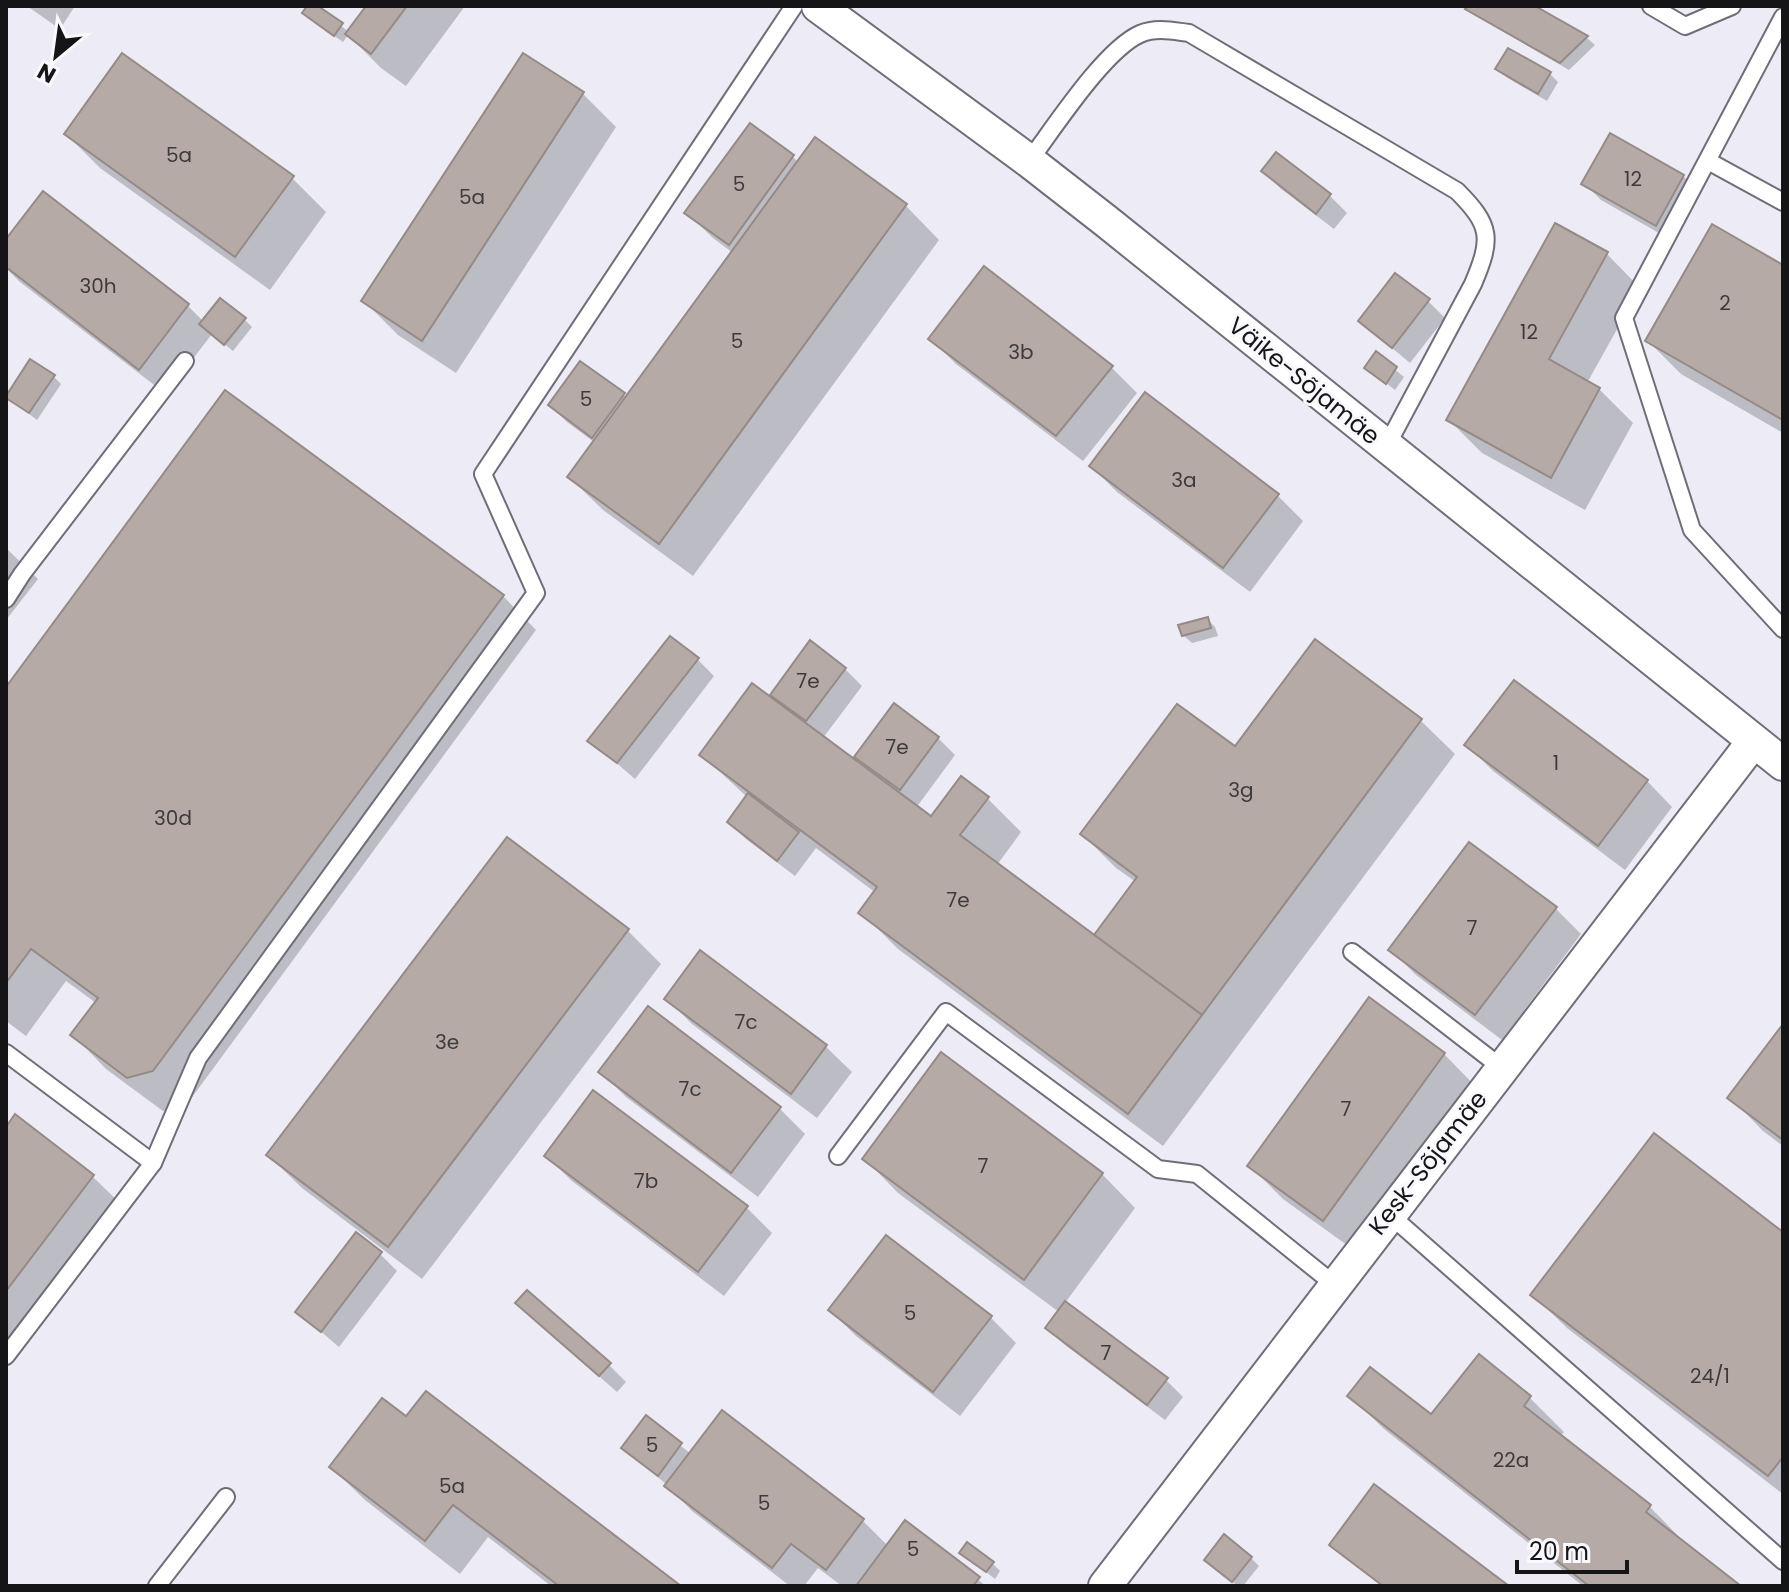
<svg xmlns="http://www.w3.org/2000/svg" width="1789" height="1592" font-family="Poppins,sans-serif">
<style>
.shadow{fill:#0003}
.building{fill:#b6aaa6;stroke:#958a86;stroke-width:2}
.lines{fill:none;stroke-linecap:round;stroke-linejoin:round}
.lane-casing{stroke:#6f6e78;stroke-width:20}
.street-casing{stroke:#6f6e78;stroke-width:36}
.lane{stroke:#fff;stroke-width:16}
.street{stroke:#fff;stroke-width:32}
.labels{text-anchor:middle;stroke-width:6;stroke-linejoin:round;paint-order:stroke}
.number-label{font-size:20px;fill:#3d3a3c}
.street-label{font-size:24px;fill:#151518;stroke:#f9f9fd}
</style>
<rect width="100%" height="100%" fill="#ecebf6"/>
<g class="shadow">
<polygon points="27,6 75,6 60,29"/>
<polygon points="310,6 315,6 349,32 369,6 465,6 406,86 381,68 348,35 343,42 313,21 305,13"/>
<polygon points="1471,6 1531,6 1587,38 1595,45 1569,70 1476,16 1468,9"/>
<polygon points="1498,69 1550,74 1558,82 1547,101 1506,77"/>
<polygon points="582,93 616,127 456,373 398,335 364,301"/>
<polygon points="66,134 292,178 326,212 270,290 100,168"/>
<polygon points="815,139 906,206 939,240 693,576 603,510 569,477 594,442 567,422 550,405 581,364 627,398 733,253 713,238 687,213 793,157 799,163"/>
<polygon points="1263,171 1330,196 1347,213 1334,229 1280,188"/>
<polygon points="1683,176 1700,193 1673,241 1601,200 1584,183"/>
<polygon points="43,194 188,306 204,322 244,319 252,327 233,351 212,334 166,394 20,282 6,268 6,242"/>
<polygon points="1607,254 1640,288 1587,383 1599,389 1633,423 1585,510 1482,453 1448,419"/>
<polygon points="1783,268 1783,433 1681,374 1648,341"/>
<polygon points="1428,301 1445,318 1410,363 1360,321"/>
<polygon points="931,339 1112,368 1137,393 1083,461 956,364"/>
<polygon points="1376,354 1404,377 1395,390 1367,368"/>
<polygon points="53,376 61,384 37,420 7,397"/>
<polygon points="1091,466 1277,495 1303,521 1250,592 1117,492"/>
<polygon points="6,548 38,579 6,620"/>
<polygon points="503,596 536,630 187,1104 163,1111 106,1069 73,1035 96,1003 66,981 26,1036 6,1021 6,690"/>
<polygon points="1207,619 1215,627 1218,636 1192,643 1183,635"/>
<polygon points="1315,642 1421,721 1455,754 1163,1146 898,949 861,912 876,893 816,848 795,876 746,839 729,822 747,797 702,755 781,707 783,705 772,694 845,669 862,686 823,738 869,772 870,770 857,756 938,738 955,755 916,808 931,819 987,798 1021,832 997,865 1095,937 1136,882 1116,868 1082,834 1235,749"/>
<polygon points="697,659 714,676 635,779 590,740"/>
<polygon points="1467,745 1647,781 1672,807 1625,870 1493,771"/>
<polygon points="1556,909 1581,934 1502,1040 1416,975 1390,949"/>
<polygon points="628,931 661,964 422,1279 302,1188 268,1155"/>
<polygon points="701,953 826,1047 852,1072 817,1118 692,1024 667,999"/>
<polygon points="1783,1027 1783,1146 1763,1131 1730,1097"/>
<polygon points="1444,1054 1477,1088 1358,1253 1283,1199 1249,1165"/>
<polygon points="601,1072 780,1109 805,1134 758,1197 626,1097"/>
<polygon points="16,1117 93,1177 127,1210 6,1369 6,1130"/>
<polygon points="546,1156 746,1207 772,1233 724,1296 572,1181"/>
<polygon points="865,1159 1102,1174 1135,1208 1065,1303 1166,1380 1183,1397 1165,1420 1065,1345 1048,1328 1059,1312 898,1193"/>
<polygon points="1783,1234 1783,1494 1567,1328 1533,1295"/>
<polygon points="380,1254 397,1271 339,1347 298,1312"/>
<polygon points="830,1310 990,1317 1016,1343 960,1416 856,1336"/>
<polygon points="535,1320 609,1365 626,1382 617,1392"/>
<polygon points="1479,1357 1530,1398 1564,1432 1560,1437 1650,1507 1683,1541 1682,1542 1738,1586 1583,1586 1384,1429 1350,1396 1432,1417"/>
<polygon points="722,1413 863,1521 888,1546 906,1523 986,1586 842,1586 818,1568 804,1586 790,1586 692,1511 667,1485 624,1448 646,1418 691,1454"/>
<polygon points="406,1419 677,1586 551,1586 488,1537 460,1574 365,1500 331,1467"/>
<polygon points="962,1553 992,1563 1000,1571 995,1579"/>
<polygon points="1251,1558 1259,1566 1243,1586 1238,1586 1214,1567"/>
</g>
<g class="building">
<polygon points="307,6 318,6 343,23 334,36 302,13"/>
<polygon points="366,6 407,6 371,54 345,34"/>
<polygon points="1468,6 1535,6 1588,36 1560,63 1465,9"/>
<polygon points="1508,48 1551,72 1538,94 1495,69"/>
<polygon points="122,53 294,176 235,257 64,134"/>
<polygon points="523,53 584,92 422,341 361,301"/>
<polygon points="750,123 794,155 729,245 684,213"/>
<polygon points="1610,133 1684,175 1656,226 1581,184"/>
<polygon points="815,137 907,204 659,544 567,477"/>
<polygon points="1276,152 1331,194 1316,214 1261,171"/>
<polygon points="43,191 189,304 139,370 6,267 6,239"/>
<polygon points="1555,223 1608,252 1549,359 1600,388 1551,478 1446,420"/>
<polygon points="1712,224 1783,265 1783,420 1645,341"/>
<polygon points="984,266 1113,366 1056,436 928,339"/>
<polygon points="1395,273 1430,299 1392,348 1358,321"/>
<polygon points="220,298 246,318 224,345 199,324"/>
<polygon points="1376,351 1397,367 1386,384 1364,368"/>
<polygon points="30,359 55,375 29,413 6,398 6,396"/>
<polygon points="580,361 625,393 592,438 548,405"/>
<polygon points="225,390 504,595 153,1071 127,1078 70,1035 98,998 31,949 6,983 6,687"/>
<polygon points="1145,392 1279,494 1223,568 1089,466"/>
<polygon points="1208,617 1211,628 1182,636 1178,625"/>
<polygon points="670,636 699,658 617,763 587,741"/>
<polygon points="1315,639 1422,719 1202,1015 1094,935 1137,877 1080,834 1177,704 1235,746"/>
<polygon points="810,640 846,668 806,721 770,695"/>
<polygon points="1514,680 1648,780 1598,846 1464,745"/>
<polygon points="752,683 931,816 961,776 989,797 960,835 1202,1015 1128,1114 862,916 858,913 877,887 699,755"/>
<polygon points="894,703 939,737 900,790 854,757"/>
<polygon points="748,793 799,832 777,861 727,822"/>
<polygon points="507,837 629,929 388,1247 266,1155"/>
<polygon points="1469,842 1557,907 1475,1015 1388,950"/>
<polygon points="700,950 827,1045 791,1094 664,999"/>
<polygon points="1369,997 1445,1053 1323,1221 1247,1166"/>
<polygon points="648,1006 781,1107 731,1173 598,1072"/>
<polygon points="1783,1024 1783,1140 1727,1098"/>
<polygon points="941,1052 1103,1173 1024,1280 862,1159"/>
<polygon points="593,1090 748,1206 698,1272 544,1156"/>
<polygon points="15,1114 94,1175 6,1291 6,1127"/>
<polygon points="1654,1133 1783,1232 1783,1457 1768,1476 1530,1295"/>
<polygon points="356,1232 382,1252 321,1332 295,1312"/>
<polygon points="886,1235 992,1316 933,1392 828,1310"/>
<polygon points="527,1290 611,1363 599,1376 515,1303"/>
<polygon points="1065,1301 1168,1378 1147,1405 1045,1328"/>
<polygon points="1479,1354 1531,1396 1524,1406 1651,1505 1646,1512 1741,1586 1589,1586 1347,1396 1370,1367 1431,1414"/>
<polygon points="426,1391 681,1586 559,1586 453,1505 425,1541 329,1467 382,1398 406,1416"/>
<polygon points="722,1410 864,1519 826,1570 791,1544 772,1568 664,1486"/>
<polygon points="646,1415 682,1443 658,1476 621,1448"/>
<polygon points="1374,1484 1509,1586 1383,1586 1329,1545"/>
<polygon points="905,1520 980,1577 973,1586 856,1586"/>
<polygon points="1224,1534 1252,1557 1232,1582 1204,1560"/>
<polygon points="967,1542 994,1562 986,1572 959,1553"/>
</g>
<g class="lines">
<defs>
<g id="lane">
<polyline points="1651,6 1685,26 1732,6"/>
<polyline points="1783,17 1624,318 1692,530 1783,629"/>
<path d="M1029,161C1054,128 1104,50 1140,34C1156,27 1173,31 1189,33L1457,191C1492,226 1492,239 1473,284L1386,447"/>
<polyline points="1708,161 1783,202"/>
<polyline points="6,599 22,574 185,361"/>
<polyline points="1352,952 1502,1068"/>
<polyline points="6,1053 153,1163"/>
<polyline points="838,1156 946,1012 1158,1169 1197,1174 1335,1285"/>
<polyline points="1389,1214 1783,1561"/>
<polyline points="6,1356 153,1163 198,1058 536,593 483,474 794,6"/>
<polyline points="157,1586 226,1497"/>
</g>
<g id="street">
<polyline points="818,6 1029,161 1106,221 1783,764"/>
<polyline points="1105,1586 1753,742"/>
</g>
</defs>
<use href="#lane" class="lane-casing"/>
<use href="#street" class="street-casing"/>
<use href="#lane" class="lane"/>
<use href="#street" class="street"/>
</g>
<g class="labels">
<g class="number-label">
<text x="179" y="162">5a</text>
<text x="1633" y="186">12</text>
<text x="739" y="191">5</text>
<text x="472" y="204">5a</text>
<text x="98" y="293">30h</text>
<text x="1725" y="310">2</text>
<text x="1529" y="339">12</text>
<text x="737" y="348">5</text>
<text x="1021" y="359">3b</text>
<text x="586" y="406">5</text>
<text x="1184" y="487">3a</text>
<text x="808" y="688">7e</text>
<text x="897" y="754">7e</text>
<text x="1556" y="770">1</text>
<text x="1241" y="797">3g</text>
<text x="173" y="825">30d</text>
<text x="958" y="907">7e</text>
<text x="1472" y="935">7</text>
<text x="746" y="1029">7c</text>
<text x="447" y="1049">3e</text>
<text x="690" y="1096">7c</text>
<text x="1346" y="1116">7</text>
<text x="983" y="1173">7</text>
<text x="646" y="1188">7b</text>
<text x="910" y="1320">5</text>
<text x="1106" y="1360">7</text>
<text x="1710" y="1383">24/1</text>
<text x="652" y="1452">5</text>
<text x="1511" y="1467">22a</text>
<text x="452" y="1493">5a</text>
<text x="764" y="1510">5</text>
<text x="913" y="1556">5</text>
</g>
<g class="street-label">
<text transform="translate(1304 381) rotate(39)" y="8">Väike-Sõjamäe</text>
<text transform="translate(1428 1163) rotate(-52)" y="8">Kesk-Sõjamäe</text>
</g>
</g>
<rect width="1789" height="1592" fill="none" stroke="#151518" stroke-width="16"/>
<g transform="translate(56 56) rotate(209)" stroke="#f9f9fd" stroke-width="6" paint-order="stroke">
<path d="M0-6L14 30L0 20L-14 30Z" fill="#151518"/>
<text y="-12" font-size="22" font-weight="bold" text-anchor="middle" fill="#151518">N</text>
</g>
<path d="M1517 1560v12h110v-12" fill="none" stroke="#151518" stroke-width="4"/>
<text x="1529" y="1560" font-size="24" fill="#151518" stroke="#f9f9fd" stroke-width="6" paint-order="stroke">20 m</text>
</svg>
